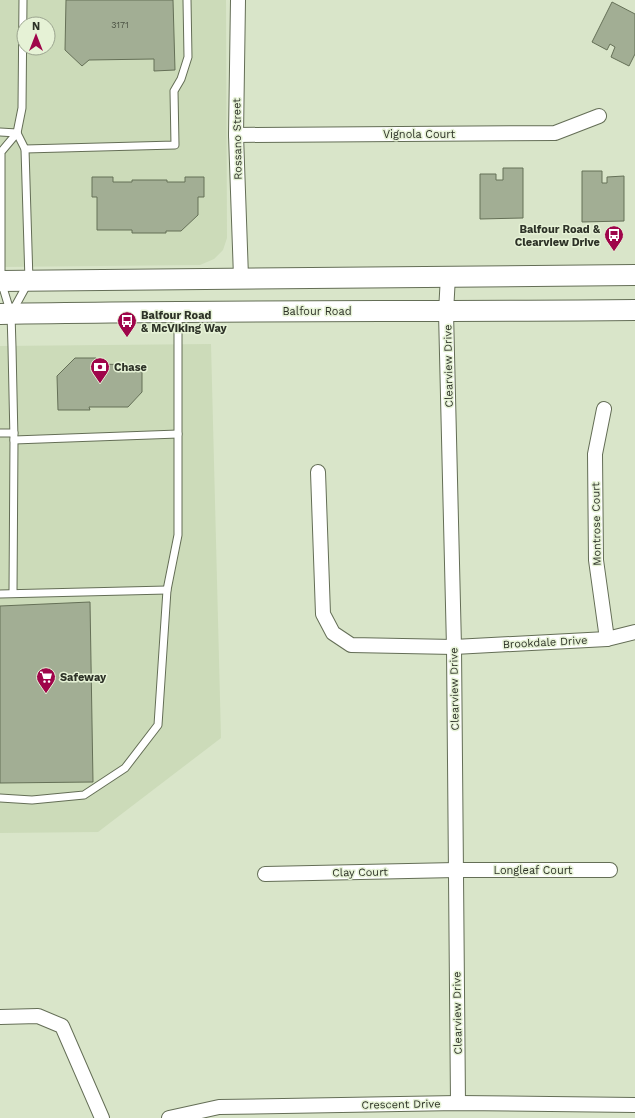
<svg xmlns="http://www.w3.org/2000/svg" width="635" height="1118" font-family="'Work Sans',sans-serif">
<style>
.built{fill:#ccdbb9;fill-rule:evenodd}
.building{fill:#a2ae94;stroke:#657057}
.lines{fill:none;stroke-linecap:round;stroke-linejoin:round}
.lane-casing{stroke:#646e56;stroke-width:9}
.street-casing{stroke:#646e56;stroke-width:16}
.secondary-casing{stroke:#646e56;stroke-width:22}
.lane{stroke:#fff;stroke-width:7}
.street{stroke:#fff;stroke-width:14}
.secondary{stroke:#fff;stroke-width:20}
.labels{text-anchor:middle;stroke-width:3;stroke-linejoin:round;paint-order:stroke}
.number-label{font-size:9px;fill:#4a5142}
.street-label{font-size:11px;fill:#2d3227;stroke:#e6f2d6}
.poi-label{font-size:11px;font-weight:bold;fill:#2d3227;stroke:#e6f2d6;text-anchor:start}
</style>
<rect width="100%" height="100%" fill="#d9e5c9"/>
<g class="built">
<path d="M0,0H226L227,238L223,250L214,259L200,265L0,267ZM24,24H48V48H24Z"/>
<polygon points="211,344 221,738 98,832 0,833 0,346"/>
</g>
<g class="building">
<polygon points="66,0 173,0 175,70 154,71 154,59 89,60 82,66 65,50"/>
<polygon points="612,2 635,14 635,54 629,66 611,57 615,47 610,44 607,50 592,42"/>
<polygon points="503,168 523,168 523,218 480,219 480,174 496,174 496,180 503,180"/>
<polygon points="582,171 602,171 602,183 607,183 607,177 624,176 624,221 582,222"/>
<polygon points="92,177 113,177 113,182 132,182 132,180 167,180 167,182 185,182 185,177 204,177 204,197 198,197 198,215 181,231 166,231 166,233 132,233 132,230 97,230 97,197 92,197"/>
<polygon points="75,358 96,358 96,364 142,365 142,392 128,407 89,407 90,410 58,410 57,376"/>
<polygon points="90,602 93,782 0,783 0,606"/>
</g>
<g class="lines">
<defs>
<g id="lane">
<polyline points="0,132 17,133"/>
<polyline points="25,149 175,145 174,91 181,79 188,57 187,0"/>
<polyline points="12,312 29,281 25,149 17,133"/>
<polyline points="0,433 14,433"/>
<polyline points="14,440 178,434"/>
<polyline points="13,593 14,440 12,347 11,314 1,281 1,152 17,133 22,108 23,0"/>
<polyline points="0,594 167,590"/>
<polyline points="0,798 32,800 84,795 125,768 158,725 167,590 178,535 178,313"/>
</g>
<g id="street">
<polyline points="238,0 236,135 241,277"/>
<polyline points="236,135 555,133 599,116"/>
<polyline points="448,276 446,312 454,647 458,1103"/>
<polyline points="604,409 595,454 596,560 607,639"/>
<polyline points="318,472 323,614 333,633 351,645 454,647 607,639 635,632"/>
<polyline points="265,874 456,870 610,870"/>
<polyline points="0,1017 38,1016 62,1026 102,1118"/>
<polyline points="169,1118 219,1107 458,1103 635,1105"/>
</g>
<g id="secondary">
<polyline points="0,281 635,275"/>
<path d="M0,314C212,310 423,312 635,310"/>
</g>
</defs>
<use href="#lane" class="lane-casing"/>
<use href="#street" class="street-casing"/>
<use href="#secondary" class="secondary-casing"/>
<use href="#lane" class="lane"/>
<use href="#street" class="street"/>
<use href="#secondary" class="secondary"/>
</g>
<defs>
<symbol id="bus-pin" viewBox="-11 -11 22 30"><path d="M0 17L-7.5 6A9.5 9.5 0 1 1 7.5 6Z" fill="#9f054a" stroke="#e6f2d6"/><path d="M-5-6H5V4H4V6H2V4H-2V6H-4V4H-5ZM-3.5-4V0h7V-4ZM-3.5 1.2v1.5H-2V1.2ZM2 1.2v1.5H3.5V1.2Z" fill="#fff"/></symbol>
<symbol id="bank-pin" viewBox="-11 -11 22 30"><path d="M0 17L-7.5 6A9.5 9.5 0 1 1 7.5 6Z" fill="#9f054a" stroke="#e6f2d6"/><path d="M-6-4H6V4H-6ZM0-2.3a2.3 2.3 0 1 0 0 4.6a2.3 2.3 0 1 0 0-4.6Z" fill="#fff"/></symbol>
<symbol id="supermarket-pin" viewBox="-11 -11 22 30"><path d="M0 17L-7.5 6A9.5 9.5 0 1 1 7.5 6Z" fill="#9f054a" stroke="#e6f2d6"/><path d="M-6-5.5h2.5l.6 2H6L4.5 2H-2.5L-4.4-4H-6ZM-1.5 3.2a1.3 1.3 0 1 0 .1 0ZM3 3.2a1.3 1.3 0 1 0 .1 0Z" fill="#fff"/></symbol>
</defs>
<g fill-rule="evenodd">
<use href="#bus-pin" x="603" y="224" width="22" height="30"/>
<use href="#bus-pin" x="116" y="310" width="22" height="30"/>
<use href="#bank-pin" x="89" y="356" width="22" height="30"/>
<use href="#supermarket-pin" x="35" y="666" width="22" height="30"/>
</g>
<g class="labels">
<g class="number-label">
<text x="120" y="28">3171</text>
</g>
<g class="street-label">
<text x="419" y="138">Vignola Court</text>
<text transform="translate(237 139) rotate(-91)" y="4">Rossano Street</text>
<text x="317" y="315">Balfour Road</text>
<text transform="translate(448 366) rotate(-91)" y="4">Clearview Drive</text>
<text transform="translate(596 524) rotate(-91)" y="4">Montrose Court</text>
<text transform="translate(545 642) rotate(-3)" y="4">Brookdale Drive</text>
<text transform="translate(454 689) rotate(-91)" y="4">Clearview Drive</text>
<text x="533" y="874">Longleaf Court</text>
<text transform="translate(360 872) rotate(-1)" y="4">Clay Court</text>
<text transform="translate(457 1013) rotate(-91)" y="4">Clearview Drive</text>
<text transform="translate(401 1104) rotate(-1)" y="4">Crescent Drive</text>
</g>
<g class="poi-label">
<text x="600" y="233" text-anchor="end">Balfour Road &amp;<tspan x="600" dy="13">Clearview Drive</tspan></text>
<text x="141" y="319">Balfour Road<tspan x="141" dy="13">&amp; McViking Way</tspan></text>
<text x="114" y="371">Chase</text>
<text x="60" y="681">Safeway</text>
</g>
</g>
<g transform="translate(36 36)"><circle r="19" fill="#e6f2d6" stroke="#9ca590"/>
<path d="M0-3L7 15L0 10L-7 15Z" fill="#9f054a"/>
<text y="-6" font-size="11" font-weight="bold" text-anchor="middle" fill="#2d3227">N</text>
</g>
</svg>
